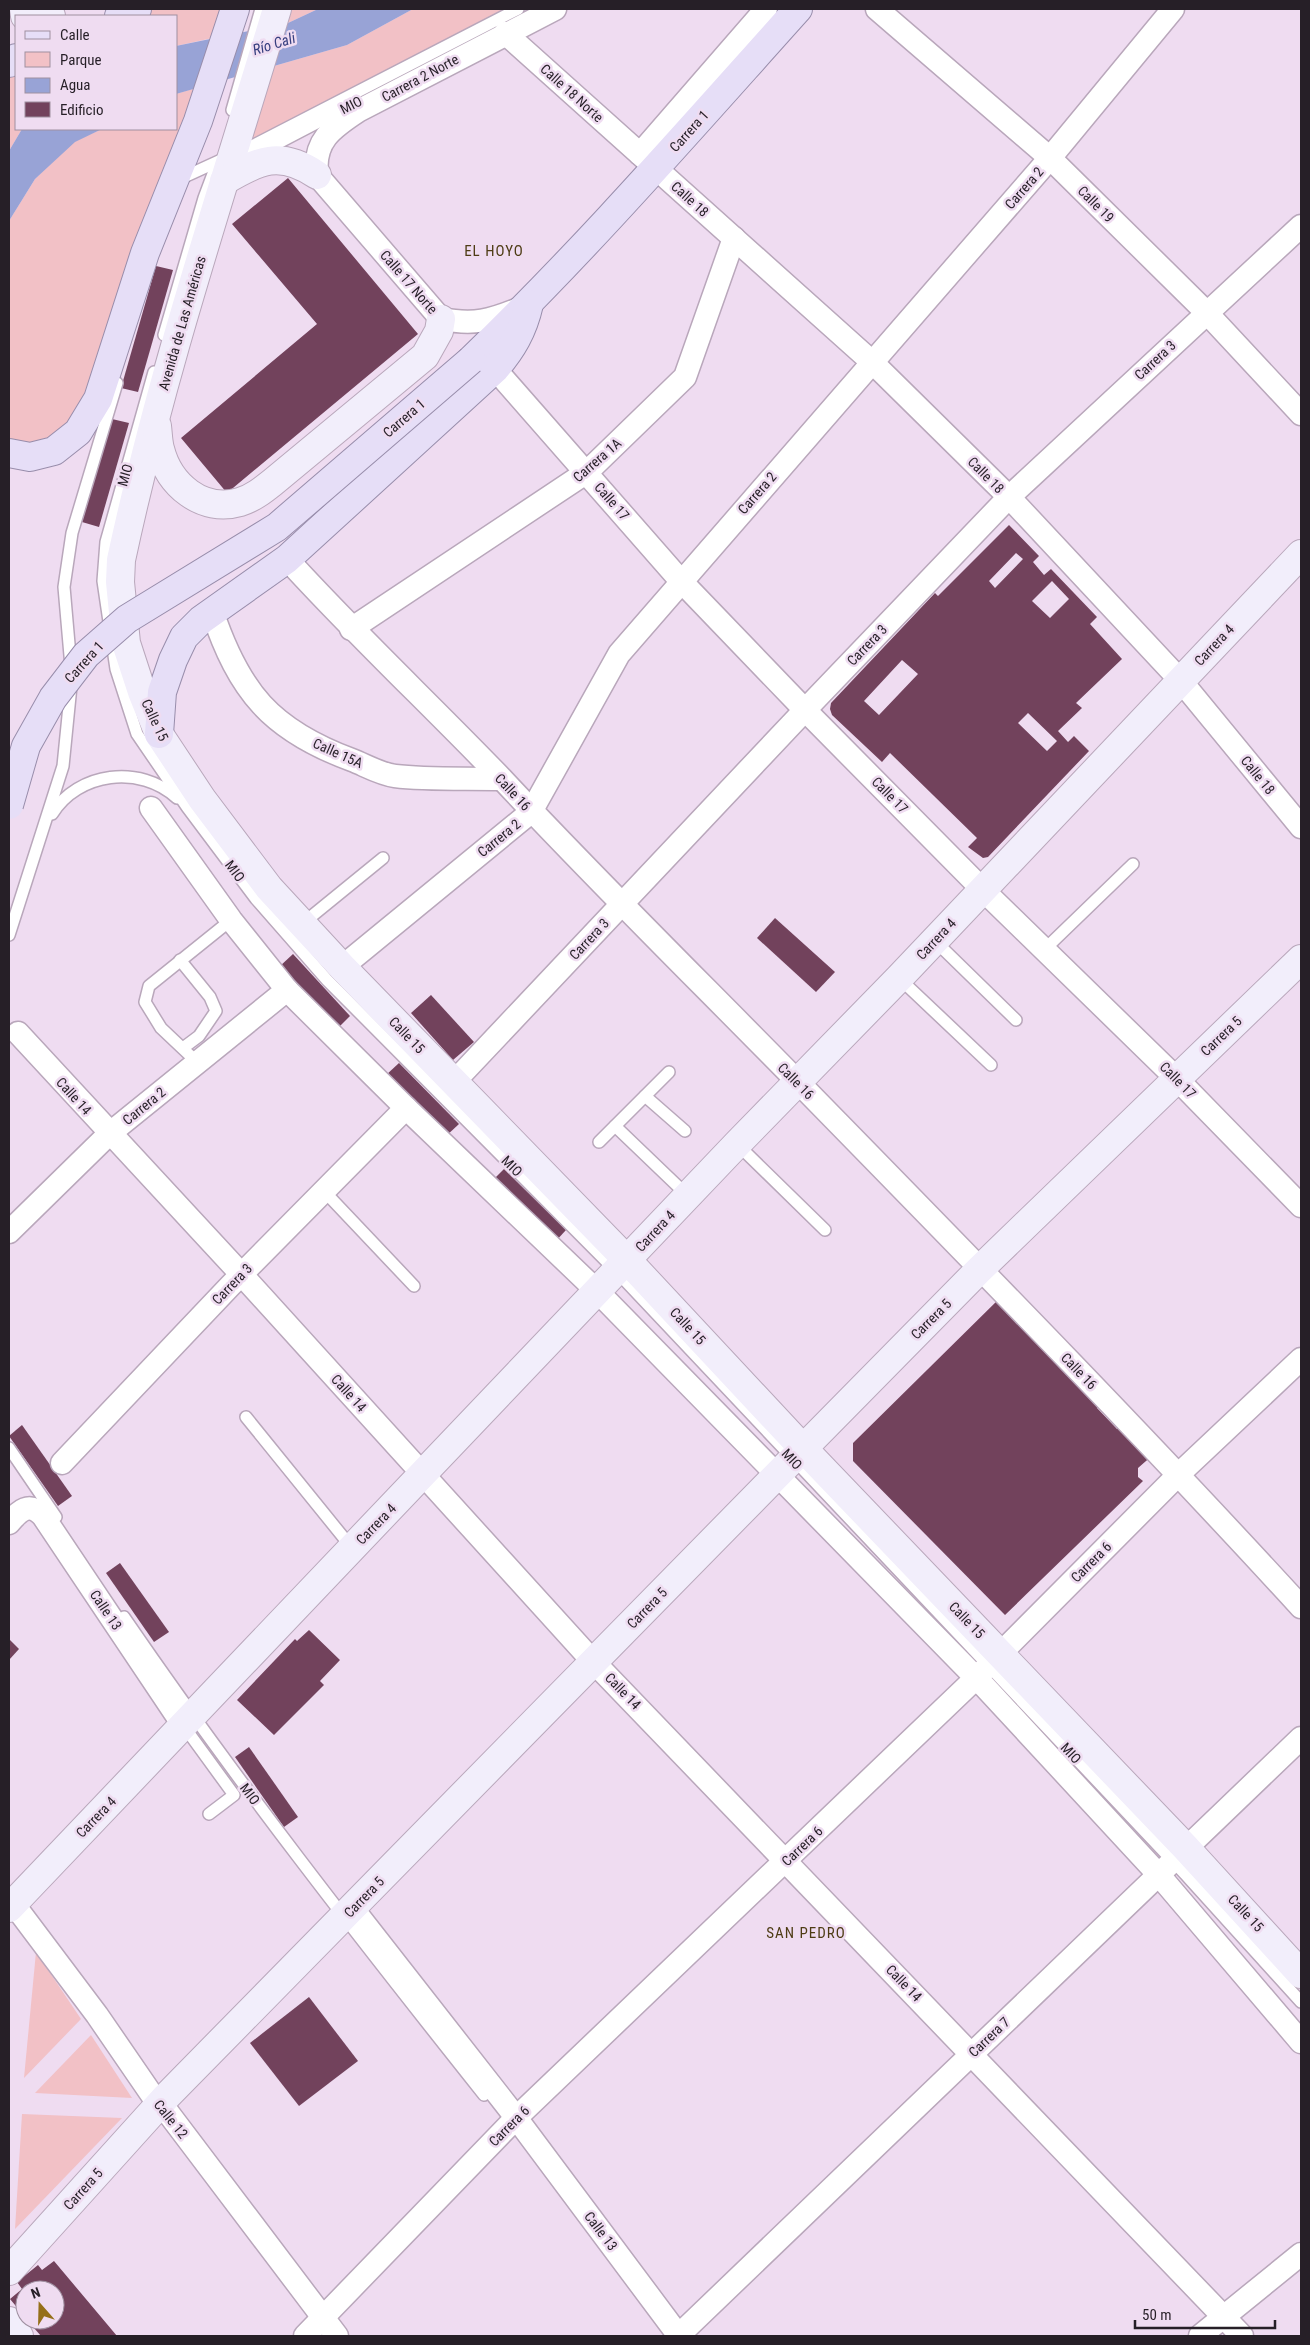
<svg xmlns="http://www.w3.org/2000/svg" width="1310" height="2345" font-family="'Roboto Condensed',sans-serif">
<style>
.green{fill:#f2c1c6}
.water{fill:#98a3d6}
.building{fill:#72425c;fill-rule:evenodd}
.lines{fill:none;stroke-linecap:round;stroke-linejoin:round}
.lane-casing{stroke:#b9a7bb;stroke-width:14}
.street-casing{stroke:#b9a7bb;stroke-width:25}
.secondary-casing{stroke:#b9a7bb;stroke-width:30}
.primary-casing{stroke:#988dab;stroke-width:30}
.lane{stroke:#fff;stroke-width:11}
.street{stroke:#fff;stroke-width:22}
.secondary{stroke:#f2eefb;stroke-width:28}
.primary{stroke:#e6def7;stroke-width:28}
.primary-bridge-casing{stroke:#988dab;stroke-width:30;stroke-linecap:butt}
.primary-bridge{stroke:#e6def7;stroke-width:28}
.labels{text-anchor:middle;stroke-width:5;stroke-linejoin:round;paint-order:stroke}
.street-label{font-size:14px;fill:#261f27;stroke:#efdcf1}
.water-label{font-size:15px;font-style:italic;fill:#373f7f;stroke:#efdcf1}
.neighbourhood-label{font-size:15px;letter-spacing:1px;fill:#4e3c15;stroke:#efdcf1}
</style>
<rect width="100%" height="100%" fill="#efdcf1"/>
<g class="green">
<polygon points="137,9 235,9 226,35 176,46 176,16 119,16"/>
<polygon points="292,9 318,9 288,23"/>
<polygon points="413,9 518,9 256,144 240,133 274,66 347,45"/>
<polygon points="16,58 16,129 22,129 9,151 9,63"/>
<polygon points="212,83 78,432 9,453 9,221 35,179 75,141 102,129 176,129 176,94"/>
<polygon points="36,1952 81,2019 24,2078"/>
<polygon points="91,2035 132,2098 35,2093"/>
<polygon points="22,2114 122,2118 15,2229"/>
</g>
<g class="water">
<polygon points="318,9 413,9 347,45 176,94 176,46 288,23"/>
<polygon points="22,129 102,129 75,142 35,179 9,221 9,151"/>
</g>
<g class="building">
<polygon points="288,178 418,334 227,493 181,438 317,324 232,224"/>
<polygon points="156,266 173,270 138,392 121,388"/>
<polygon points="112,419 129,423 99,527 82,522"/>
<path d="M1009,525L1039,556L1033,562L1044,575L1051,569L1097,617L1090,624L1122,659L1076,703L1082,708L1058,731L1068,742L1074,736L1089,751L988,857L983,858L968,847L977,838L890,753L882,762L832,715L830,709L831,703L935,593L938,596ZM1016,553L1023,559L995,588L989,581ZM1052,581L1069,599L1050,618L1032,601ZM902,660L918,674L879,715L864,701ZM1028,713L1057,741L1047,751L1018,723Z"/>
<polygon points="775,918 835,972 816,992 757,938"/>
<polygon points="293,954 350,1016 337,1029 279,967"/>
<polygon points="431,995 474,1042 453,1060 411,1013"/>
<polygon points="399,1063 459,1124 445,1137 385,1076"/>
<polygon points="504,1169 566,1230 555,1242 492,1181"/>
<polygon points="1002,1296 1104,1401 1097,1408 1117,1429 1125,1422 1154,1454 1138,1468 1138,1477 1143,1481 1005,1615 853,1461 853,1443"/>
<polygon points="22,1425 72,1496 58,1506 9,1436"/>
<polygon points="120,1563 169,1632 154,1642 106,1573"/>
<polygon points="309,1630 340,1660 320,1681 324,1685 274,1735 237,1700 295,1639 297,1641"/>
<polygon points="9,1639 19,1649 9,1660"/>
<polygon points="249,1747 298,1817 284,1827 235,1757"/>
<polygon points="309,1997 358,2061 299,2106 250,2043"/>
<polygon points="54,2261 117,2336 41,2336 27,2320 55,2320 55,2290 25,2290 25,2317 10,2299 22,2289 17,2282 38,2265 42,2270"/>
</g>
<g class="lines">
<defs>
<g id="lane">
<polyline points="232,110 261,9"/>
<polyline points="257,154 347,107"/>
<polyline points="184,177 256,144 518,9"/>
<polyline points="164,335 204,198 213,174"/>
<polyline points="154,372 106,542 103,581 116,669 137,734 187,807 256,899 327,980 617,1272 1185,1874 1301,2002"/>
<polyline points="71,667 64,587 72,533 117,383"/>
<path d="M52,814C78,772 140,764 177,798"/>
<polyline points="302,924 383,858"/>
<polyline points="9,935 63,766 71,686"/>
<polyline points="935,941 1016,1020"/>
<polyline points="1045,949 1133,864"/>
<polyline points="180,960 210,997 216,1011 199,1036 183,1048"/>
<polyline points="899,978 991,1065"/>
<polyline points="198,1063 161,1028 145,1002 149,986 231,920"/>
<polyline points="645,1096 685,1131"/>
<polyline points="615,1126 688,1196"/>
<polyline points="599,1142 669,1072"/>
<polyline points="737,1144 825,1230"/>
<polyline points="324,1191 414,1286"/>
<polyline points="246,1417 352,1548"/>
<polyline points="9,1448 56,1517"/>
<path d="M124,1617C237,1782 360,1939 484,2095"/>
<polyline points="183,1725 234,1795 209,1814"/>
</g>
<g id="street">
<polyline points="877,9 1050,158 1206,312 1301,414"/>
<polyline points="505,33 872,362 1009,497 1181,681 1301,827"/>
<polyline points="640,154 766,9"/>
<path d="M521,308C490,321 474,325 441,319L317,175C313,141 332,128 358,111L555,9"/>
<polyline points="495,369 680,580 805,710 982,889 1177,1079 1301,1206"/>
<path d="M287,559C356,635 431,705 502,779C599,883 700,982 799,1083C968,1256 1138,1429 1301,1607"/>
<path d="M212,611C239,692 271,730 352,760C365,765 380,774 395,776C427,780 468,778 501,779"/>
<polyline points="351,629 587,472 685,377 734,238"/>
<polyline points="151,808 231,920 287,990 406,1108 598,1292 985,1687 1158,1874 1301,2042"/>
<polyline points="342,967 531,812 619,654 1050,158 1173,9"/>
<polyline points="18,1033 242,1275 588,1656 1242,2336"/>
<polyline points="453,1083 805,710 1009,497 1301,226"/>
<polyline points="9,1232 109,1134 287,990"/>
<polyline points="62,1463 230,1286 406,1108"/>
<path d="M9,1523C19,1511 29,1501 43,1516L183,1725"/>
<polyline points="9,1898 97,2015 154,2098 166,2110 337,2336"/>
<polyline points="353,1909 511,2111 679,2336"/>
<polyline points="305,2336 516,2118 976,1678 1179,1474 1301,1359"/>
<polyline points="678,2336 1301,1738"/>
<polyline points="1200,2336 1301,2254"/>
</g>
<g id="secondary">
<polyline points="24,9 25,16"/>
<polyline points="48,9 51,16"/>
<path d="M277,9C222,192 161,373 121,560L120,582L126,643L142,692L159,734L202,799L269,888L342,967L628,1261L797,1442L1185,1847L1301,1974"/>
<path d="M224,181C259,160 280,150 317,175"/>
<path d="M157,426C158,434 158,442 160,449C169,485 202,513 240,502C253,498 263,490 273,482L425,356L439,331L441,319"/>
<polyline points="9,1908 737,1144 899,978 1301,554"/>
<polyline points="9,2271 166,2097 777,1475 979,1270 1301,959"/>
<polyline points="9,2321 19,2336"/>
</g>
<g id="primary">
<polyline points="119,16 137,9"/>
<polyline points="9,63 16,58"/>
<path d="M471,360C586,249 691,128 798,9"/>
<polyline points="9,453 30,457 54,451 78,432 98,399 145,253 198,121 235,9"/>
<path d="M159,734L162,692L173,660L184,637L201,620L287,559L495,369C512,349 523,331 529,304"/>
</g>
</defs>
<use href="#lane" class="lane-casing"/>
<use href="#street" class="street-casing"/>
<use href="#secondary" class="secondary-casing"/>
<use href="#primary" class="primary-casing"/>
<use href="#lane" class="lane"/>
<use href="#street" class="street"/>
<use href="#secondary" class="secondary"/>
<use href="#primary" class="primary"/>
<defs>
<polyline id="primary-bridge" points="9,805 26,746 53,698 86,655 127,619 277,527 471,360"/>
</defs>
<use href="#primary-bridge" class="primary-bridge-casing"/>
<use href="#primary-bridge" class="primary-bridge"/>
</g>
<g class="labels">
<g class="street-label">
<text transform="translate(420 78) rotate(-28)" y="5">Carrera 2 Norte</text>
<text transform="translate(572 93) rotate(42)" y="5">Calle 18 Norte</text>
<text transform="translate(351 105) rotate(-27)" y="5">MIO</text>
<text transform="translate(689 131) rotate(-48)" y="5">Carrera 1</text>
<text transform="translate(1024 188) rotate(-49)" y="5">Carrera 2</text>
<text transform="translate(690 199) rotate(42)" y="5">Calle 18</text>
<text transform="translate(1096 204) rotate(45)" y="5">Calle 19</text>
<text transform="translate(409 282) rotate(49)" y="5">Calle 17 Norte</text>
<text transform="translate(182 323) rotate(-74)" y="5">Avenida de Las Américas</text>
<text transform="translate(1155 360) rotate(-43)" y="5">Carrera 3</text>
<text transform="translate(404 418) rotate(-41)" y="5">Carrera 1</text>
<text transform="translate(597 460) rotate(-41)" y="5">Carrera 1A</text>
<text transform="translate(125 475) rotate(-74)" y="5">MIO</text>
<text transform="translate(986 475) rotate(45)" y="5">Calle 18</text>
<text transform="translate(757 493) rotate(-49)" y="5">Carrera 2</text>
<text transform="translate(612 501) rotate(49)" y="5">Calle 17</text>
<text transform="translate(867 645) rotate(-46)" y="5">Carrera 3</text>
<text transform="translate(1214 645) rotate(-47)" y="5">Carrera 4</text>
<text transform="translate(84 662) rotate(-48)" y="5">Carrera 1</text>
<text transform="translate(155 720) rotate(65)" y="5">Calle 15</text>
<text transform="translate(338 753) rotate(24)" y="5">Calle 15A</text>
<text transform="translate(1258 775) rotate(51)" y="5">Calle 18</text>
<text transform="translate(513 792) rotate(47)" y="5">Calle 16</text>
<text transform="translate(890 795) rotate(45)" y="5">Calle 17</text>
<text transform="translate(499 838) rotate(-39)" y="5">Carrera 2</text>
<text transform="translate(235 871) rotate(53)" y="5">MIO</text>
<text transform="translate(589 939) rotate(-47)" y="5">Carrera 3</text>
<text transform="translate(936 939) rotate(-47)" y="5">Carrera 4</text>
<text transform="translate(407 1035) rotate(46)" y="5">Calle 15</text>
<text transform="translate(1221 1036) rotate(-44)" y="5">Carrera 5</text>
<text transform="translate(1178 1080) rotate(45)" y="5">Calle 17</text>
<text transform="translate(796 1081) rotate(45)" y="5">Calle 16</text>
<text transform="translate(74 1096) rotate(48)" y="5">Calle 14</text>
<text transform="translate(144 1106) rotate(-39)" y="5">Carrera 2</text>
<text transform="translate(512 1166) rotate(45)" y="5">MIO</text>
<text transform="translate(655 1231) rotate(-47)" y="5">Carrera 4</text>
<text transform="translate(232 1284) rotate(-46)" y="5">Carrera 3</text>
<text transform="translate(931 1319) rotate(-45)" y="5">Carrera 5</text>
<text transform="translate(688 1326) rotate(47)" y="5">Calle 15</text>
<text transform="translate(1079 1371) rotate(46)" y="5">Calle 16</text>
<text transform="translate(349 1393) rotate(48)" y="5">Calle 14</text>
<text transform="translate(792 1459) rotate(47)" y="5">MIO</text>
<text transform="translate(376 1524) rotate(-46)" y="5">Carrera 4</text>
<text transform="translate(1091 1562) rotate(-45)" y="5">Carrera 6</text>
<text transform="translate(647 1608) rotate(-46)" y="5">Carrera 5</text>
<text transform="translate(106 1610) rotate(56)" y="5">Calle 13</text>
<text transform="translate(967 1620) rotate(46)" y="5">Calle 15</text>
<text transform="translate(623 1691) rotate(46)" y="5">Calle 14</text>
<text transform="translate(1071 1753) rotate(47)" y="5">MIO</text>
<text transform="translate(250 1794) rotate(53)" y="5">MIO</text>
<text transform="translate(96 1817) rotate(-46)" y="5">Carrera 4</text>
<text transform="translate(802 1846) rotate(-44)" y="5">Carrera 6</text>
<text transform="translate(364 1897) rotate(-46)" y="5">Carrera 5</text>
<text transform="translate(1246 1913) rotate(47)" y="5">Calle 15</text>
<text transform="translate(904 1983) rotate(46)" y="5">Calle 14</text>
<text transform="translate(989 2037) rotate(-44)" y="5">Carrera 7</text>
<text transform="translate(171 2119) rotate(51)" y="5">Calle 12</text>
<text transform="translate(509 2126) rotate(-45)" y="5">Carrera 6</text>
<text transform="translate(83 2189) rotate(-48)" y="5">Carrera 5</text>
<text transform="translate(601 2231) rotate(53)" y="5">Calle 13</text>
</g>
<g class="water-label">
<text transform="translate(274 44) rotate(-17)" y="5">Río Cali</text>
</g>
<g class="neighbourhood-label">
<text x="494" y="256">EL HOYO</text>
<text x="806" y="1938">SAN PEDRO</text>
</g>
</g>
<rect width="1310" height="2345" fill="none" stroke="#261f27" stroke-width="20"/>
<rect x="15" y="15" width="162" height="115" fill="#efdcf1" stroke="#9f90a0"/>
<rect x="25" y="31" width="25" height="8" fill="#e6def7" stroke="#9f90a0"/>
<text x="60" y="40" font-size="15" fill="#261f27">Calle</text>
<rect x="25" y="52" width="25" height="15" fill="#f2c1c6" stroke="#9f90a0"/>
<text x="60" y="65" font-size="15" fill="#261f27">Parque</text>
<rect x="25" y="78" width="25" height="15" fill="#98a3d6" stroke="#9f90a0"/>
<text x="60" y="90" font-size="15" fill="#261f27">Agua</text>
<rect x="25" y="102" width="25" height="15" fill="#72425c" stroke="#9f90a0"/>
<text x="60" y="115" font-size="15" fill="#261f27">Edificio</text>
<g transform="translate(40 2305) rotate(340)"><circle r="24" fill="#efdcf1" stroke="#9f90a0"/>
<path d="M0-4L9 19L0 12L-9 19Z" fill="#956f19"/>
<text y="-8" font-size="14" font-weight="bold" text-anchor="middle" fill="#261f27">N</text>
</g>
<path d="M1135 2320v8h140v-8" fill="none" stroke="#261f27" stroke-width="2.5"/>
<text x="1142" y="2320" font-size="15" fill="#261f27" stroke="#efdcf1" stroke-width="4" paint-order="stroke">50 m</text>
</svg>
